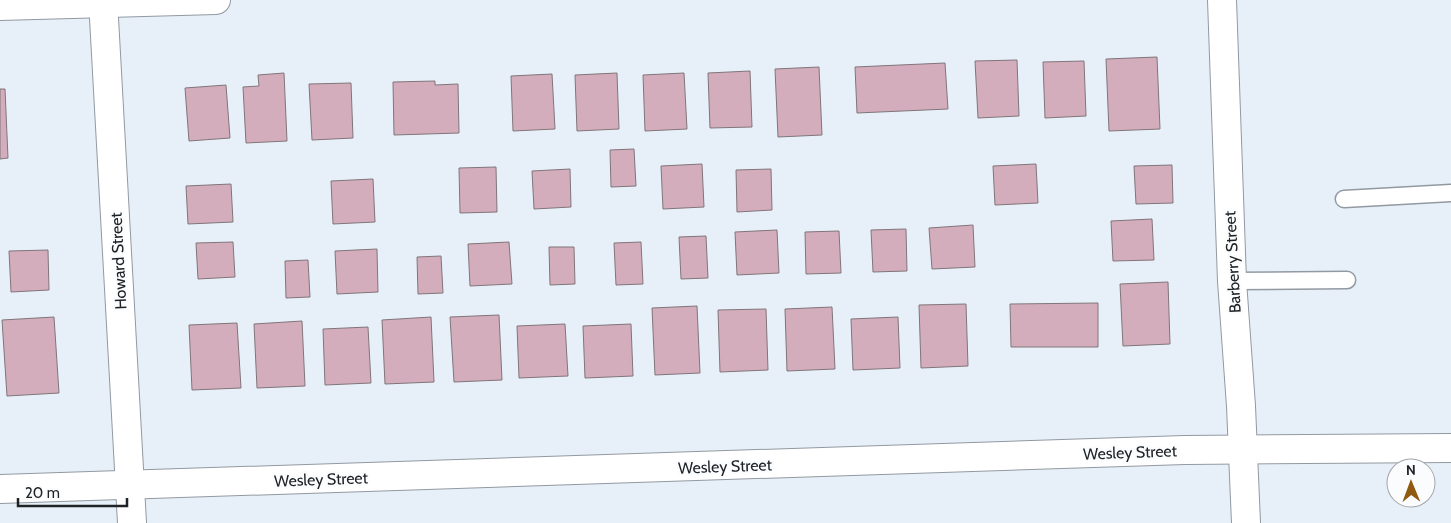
<svg xmlns="http://www.w3.org/2000/svg" width="1451" height="523" font-family="Cabin,sans-serif">
<style>
.building{fill:#d4adbc;stroke:#807579}
.lines{fill:none;stroke-linecap:round;stroke-linejoin:round}
.lane-casing{stroke:#9299a1;stroke-width:19}
.street-casing{stroke:#9299a1;stroke-width:30}
.lane{stroke:#fff;stroke-width:16}
.street{stroke:#fff;stroke-width:28}
.labels{text-anchor:middle;stroke-width:5;stroke-linejoin:round;paint-order:stroke}
.street-label{font-size:16px;fill:#202326;stroke:#fbfcfe}
</style>
<rect width="100%" height="100%" fill="#e7f0f9"/>
<g class="building">
<polygon points="1157,57 1160,129 1109,131 1106,59"/>
<polygon points="1017,60 1019,116 978,118 975,61"/>
<polygon points="1084,61 1086,116 1045,118 1043,62"/>
<polygon points="945,63 948,109 857,113 855,67"/>
<polygon points="819,67 822,135 778,137 775,69"/>
<polygon points="750,71 752,127 710,128 708,73"/>
<polygon points="284,73 287,141 246,143 243,87 259,86 258,75"/>
<polygon points="617,73 619,129 577,131 575,75"/>
<polygon points="684,73 687,129 645,131 643,75"/>
<polygon points="552,74 555,129 513,131 511,76"/>
<polygon points="435,81 435,85 458,84 459,133 394,135 393,82"/>
<polygon points="351,83 353,138 312,140 309,84"/>
<polygon points="226,85 230,138 189,141 185,88"/>
<polygon points="0,89 5,89 8,158 0,159"/>
<polygon points="634,149 636,186 611,187 610,150"/>
<polygon points="702,164 704,207 663,209 661,166"/>
<polygon points="1036,164 1038,203 995,205 993,166"/>
<polygon points="1172,165 1173,203 1136,204 1134,166"/>
<polygon points="496,167 497,212 460,213 459,168"/>
<polygon points="570,169 571,207 534,209 532,171"/>
<polygon points="771,169 772,210 737,212 736,170"/>
<polygon points="373,179 375,222 333,224 331,181"/>
<polygon points="231,184 233,222 188,224 186,186"/>
<polygon points="1152,219 1154,260 1113,261 1111,221"/>
<polygon points="973,225 975,267 932,269 929,228"/>
<polygon points="906,229 907,271 873,272 871,230"/>
<polygon points="777,230 779,273 737,275 735,232"/>
<polygon points="839,231 841,273 806,274 805,232"/>
<polygon points="706,236 708,278 681,279 679,237"/>
<polygon points="233,242 235,277 198,279 196,243"/>
<polygon points="509,242 512,284 470,286 468,244"/>
<polygon points="641,242 643,284 616,285 614,243"/>
<polygon points="549,247 574,247 575,284 550,285"/>
<polygon points="377,249 378,292 337,294 335,251"/>
<polygon points="48,250 49,290 11,292 9,251"/>
<polygon points="441,256 443,293 418,294 417,257"/>
<polygon points="308,260 310,297 286,298 285,261"/>
<polygon points="1168,282 1170,344 1123,346 1120,284"/>
<polygon points="1098,303 1098,347 1011,347 1010,304"/>
<polygon points="966,304 968,366 921,368 919,305"/>
<polygon points="697,306 700,373 655,375 652,308"/>
<polygon points="832,307 835,369 787,371 785,309"/>
<polygon points="766,309 768,370 720,372 718,310"/>
<polygon points="499,315 502,380 454,382 450,317"/>
<polygon points="54,317 59,393 7,396 2,320"/>
<polygon points="431,317 434,382 385,384 382,320"/>
<polygon points="898,317 900,368 853,370 851,319"/>
<polygon points="302,321 305,386 257,388 254,324"/>
<polygon points="237,323 241,388 192,390 189,325"/>
<polygon points="565,324 568,376 519,378 517,326"/>
<polygon points="631,324 633,376 585,378 583,326"/>
<polygon points="368,327 371,383 325,385 323,329"/>
</g>
<g class="lines">
<defs>
<g id="lane">
<polyline points="1344,199 1451,193"/>
<polyline points="1232,281 1347,280"/>
</g>
<g id="street">
<polyline points="103,0 132,523"/>
<polyline points="1222,0 1232,281 1241,406 1246,523"/>
<polyline points="0,6 216,0"/>
<polyline points="0,489 1185,450 1451,448"/>
</g>
</defs>
<use href="#lane" class="lane-casing"/>
<use href="#street" class="street-casing"/>
<use href="#lane" class="lane"/>
<use href="#street" class="street"/>
</g>
<g class="labels">
<g class="street-label">
<text transform="translate(118 261) rotate(-93)" y="6">Howard Street</text>
<text transform="translate(1232 262) rotate(-93)" y="6">Barberry Street</text>
<text transform="translate(1130 452) rotate(-2)" y="6">Wesley Street</text>
<text transform="translate(725 466) rotate(-2)" y="6">Wesley Street</text>
<text transform="translate(321 479) rotate(-2)" y="6">Wesley Street</text>
</g>
</g>
<g transform="translate(1411 483) rotate(359)"><circle r="24" fill="#fbfcfe" stroke="#a3a5a8"/>
<path d="M0-4L9 19L0 12L-9 19Z" fill="#905a0f"/>
<text y="-8" font-size="14" font-weight="bold" text-anchor="middle" fill="#202326">N</text>
</g>
<path d="M18 498v8h109v-8" fill="none" stroke="#202326" stroke-width="2.5"/>
<text x="25" y="498" font-size="15" fill="#202326" stroke="#fbfcfe" stroke-width="4" paint-order="stroke">20 m</text>
</svg>
